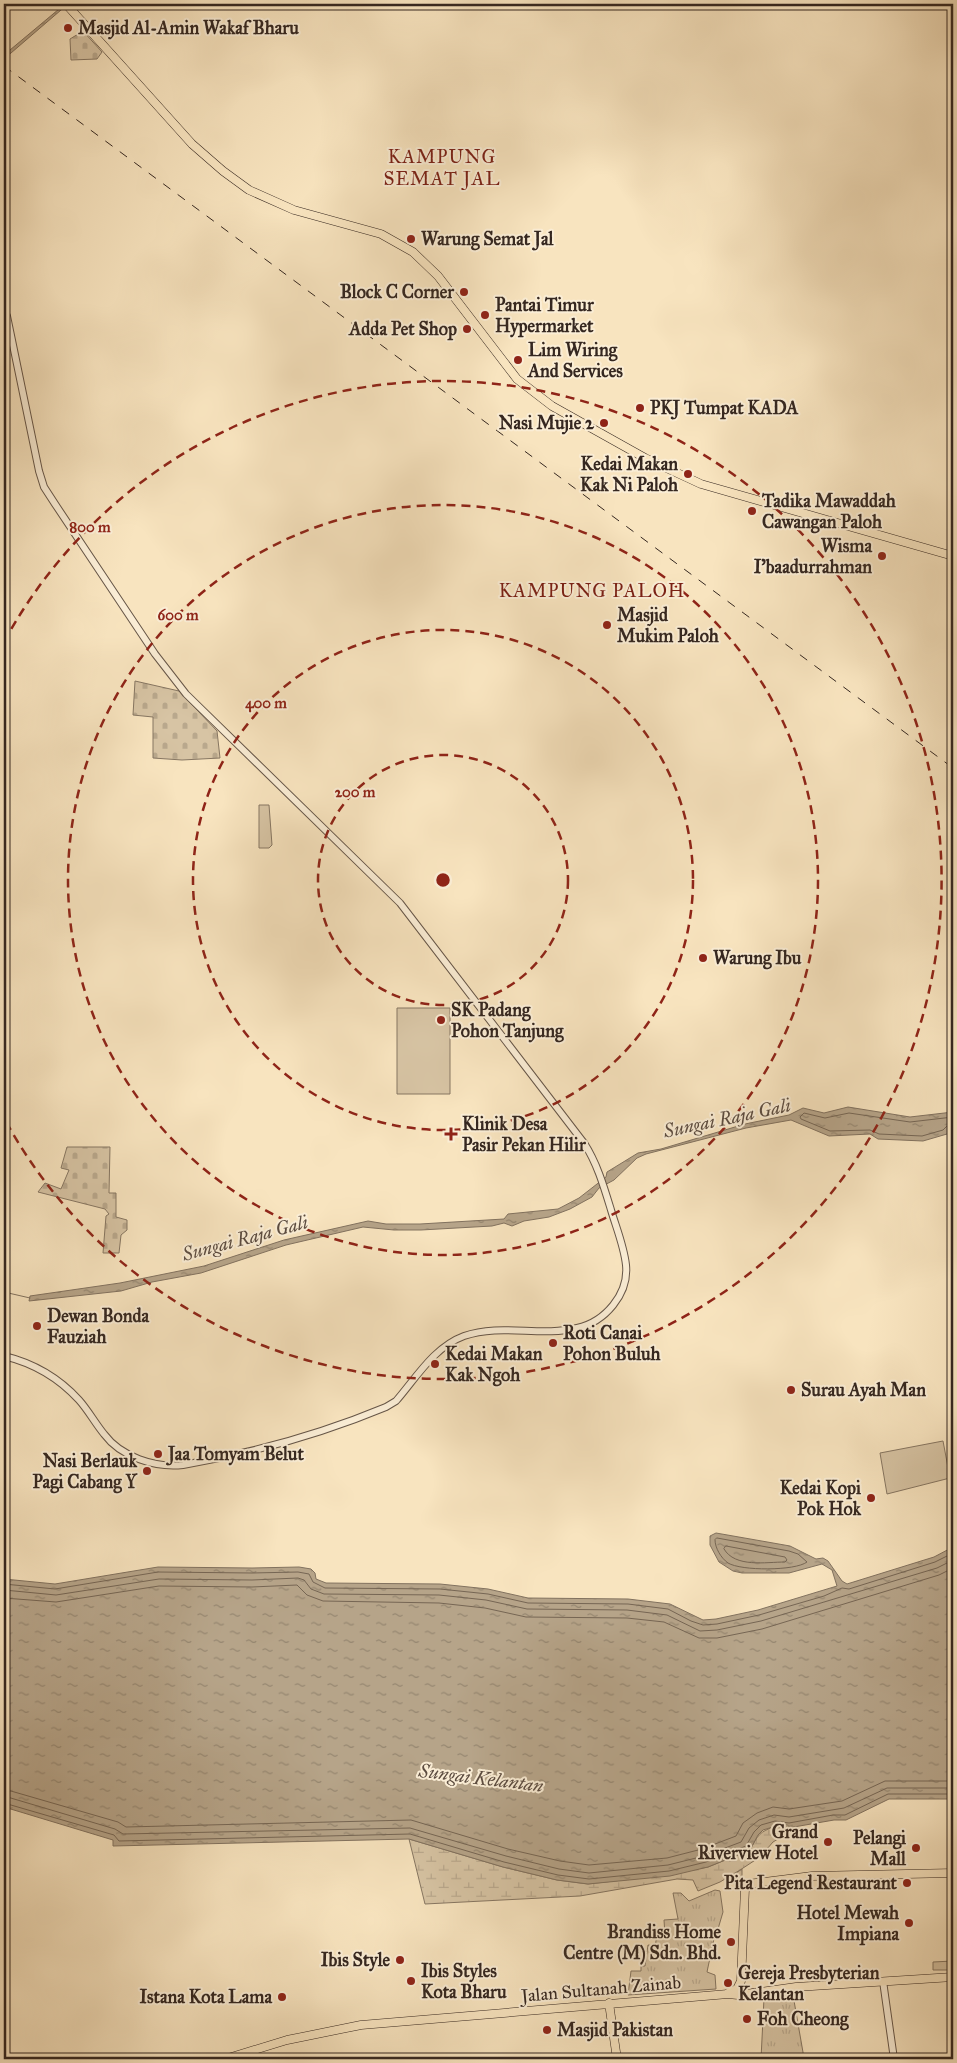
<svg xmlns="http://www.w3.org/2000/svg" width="957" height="2063" font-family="'IM FELL Great Primer',serif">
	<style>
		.grass { fill: url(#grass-tufts); stroke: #867662 }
		.wetland { fill: url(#wetland-marsh); stroke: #867662 }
		.cemetery { fill: url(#cemetery-stones); stroke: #867662 }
		.park { fill: #d7c4a4; stroke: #867662 }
		.water { fill: url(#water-ripples); stroke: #82725f }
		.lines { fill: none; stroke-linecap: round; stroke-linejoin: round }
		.shore { stroke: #766654; stroke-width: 1 }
		.stream { stroke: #82725f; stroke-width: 1 }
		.minor-casing { stroke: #665648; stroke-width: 8 }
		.major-casing { stroke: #352720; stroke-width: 9 }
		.minor { stroke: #faedd5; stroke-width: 6 }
		.major { stroke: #f8e4bf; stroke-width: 8 }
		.rail { stroke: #352720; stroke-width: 1; stroke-dasharray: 9 9; stroke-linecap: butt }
		.ring { fill: none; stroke: #8f2418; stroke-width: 2.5; stroke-dasharray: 9 6 }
		.poi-dot { fill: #8f2418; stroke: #faedd5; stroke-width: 2 }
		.labels { text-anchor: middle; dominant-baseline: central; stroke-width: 4; stroke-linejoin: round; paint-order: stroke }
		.poi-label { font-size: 18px; font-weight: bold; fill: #352720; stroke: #faedd5; text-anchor: start }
		.street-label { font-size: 18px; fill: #352720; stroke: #faedd5 }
		.neighbourhood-label { font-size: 19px; letter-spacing: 1px; fill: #7a1f14; stroke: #faedd5 }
		.water-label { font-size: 19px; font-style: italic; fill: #5c4c40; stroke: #faedd5 }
		.centre { fill: #8f2418; stroke: #faedd5; stroke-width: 2.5 }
		.ring-label { font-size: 15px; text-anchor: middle; font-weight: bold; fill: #8f2418; stroke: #faedd5; stroke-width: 4; stroke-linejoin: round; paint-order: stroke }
	</style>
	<defs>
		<pattern id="grass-tufts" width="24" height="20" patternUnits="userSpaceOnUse" patternTransform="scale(1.25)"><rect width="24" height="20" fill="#d7c4a4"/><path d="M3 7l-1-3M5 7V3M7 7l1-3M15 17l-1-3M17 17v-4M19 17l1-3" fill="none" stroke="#b9a88d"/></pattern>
		<pattern id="wetland-marsh" width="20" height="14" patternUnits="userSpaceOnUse" patternTransform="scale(1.25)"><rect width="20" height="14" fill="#d7c4a4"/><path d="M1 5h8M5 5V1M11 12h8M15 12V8" fill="none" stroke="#b9a88d"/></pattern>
		<pattern id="cemetery-stones" width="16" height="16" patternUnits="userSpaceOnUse" patternTransform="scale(1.25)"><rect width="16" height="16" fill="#d7c4a4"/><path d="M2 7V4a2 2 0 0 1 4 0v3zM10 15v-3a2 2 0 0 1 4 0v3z" fill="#b9a88d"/></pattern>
		<pattern id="water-ripples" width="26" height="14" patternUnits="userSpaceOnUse" patternTransform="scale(1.25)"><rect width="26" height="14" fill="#b6a489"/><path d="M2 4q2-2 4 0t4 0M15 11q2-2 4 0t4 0" fill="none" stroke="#958670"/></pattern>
	</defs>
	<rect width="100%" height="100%" fill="#f8e4bf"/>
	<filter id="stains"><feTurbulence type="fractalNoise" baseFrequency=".004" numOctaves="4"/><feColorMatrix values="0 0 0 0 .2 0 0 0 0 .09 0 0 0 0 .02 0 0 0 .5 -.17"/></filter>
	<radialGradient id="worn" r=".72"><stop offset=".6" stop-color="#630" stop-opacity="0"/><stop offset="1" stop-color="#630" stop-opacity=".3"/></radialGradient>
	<path class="grass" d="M742,1869V1888H735L733,1875Z
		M715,1890L720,1891L723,1912L718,1929H716L707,1972L715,1975L716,1989L628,1995L631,1971H641V1966H645L648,1945L655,1946L657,1936L665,1935L664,1920L678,1919L673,1893H681L689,1901Z
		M793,1995L804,2058L761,2059L764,1998Z"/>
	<path class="wetland" d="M776,1826L791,1831L773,1842L760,1857L740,1870L720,1882L698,1891L693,1880L677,1879L580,1896L425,1904L409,1839L503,1867L557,1880L588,1884L649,1877L708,1867L750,1850C758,1835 759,1832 776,1826Z"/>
	<path class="cemetery" d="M83,31L102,52L97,59L71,60L70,39Z
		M135,681L179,691L217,731L220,758L182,760L153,758V717L133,715Z
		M67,1147H110L109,1193H116V1217L127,1220V1230L121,1235L119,1253H103L106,1216L109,1214L105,1209L38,1192L45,1183L61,1189L69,1170L61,1168Z"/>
	<path class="park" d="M259,805H269L272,845L269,848H259Z
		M397,1008H450V1094H397Z
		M943,1441L950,1478L887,1494L880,1453Z
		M953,1961V1970H933V1962Z"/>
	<path class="water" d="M65,4H68L4,59V55Z
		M848,1107L910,1117L953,1112V1125L947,1134L923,1141L878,1139L870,1134L829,1136L791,1120L746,1128L646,1154L637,1158L614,1180L599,1188L592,1197L570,1209L549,1217L524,1221L512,1226L504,1223L492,1226L421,1230H394L363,1227L286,1245L201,1273L152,1282L121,1291L29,1301L30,1296L120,1283L204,1266L284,1240L368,1221L386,1224H420L504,1219L508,1214L558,1209L579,1198L606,1177L607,1172L638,1153L661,1149L745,1124L789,1115L803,1108L824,1113Z
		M716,1533L790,1546L816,1559L823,1558L828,1561L842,1581L847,1584L934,1557L953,1547V1799H889L846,1820H834L788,1828L776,1826L763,1830L758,1835L750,1850L708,1867L670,1876L588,1884L557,1880L503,1867L409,1839L113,1846V1840L4,1807V1579L55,1584L158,1567L252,1568L299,1567L311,1569L315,1573L316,1579L326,1583L440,1584L488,1589L528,1598L628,1599L670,1604L703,1620L716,1619L758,1610L837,1586L832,1570L822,1564L789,1573H742L733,1571L719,1562L710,1545V1536Z"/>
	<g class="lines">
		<path class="shore" d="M953,1117L910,1122L849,1113L825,1118L804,1113L800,1117L801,1119L830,1131L870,1130L879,1134L922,1136L943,1130L949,1124L953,1123
			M717,1538L789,1551L798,1554L807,1562C795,1571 741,1571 728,1563C721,1558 715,1548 715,1540Z
			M726,1546L785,1557L787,1560L785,1562C766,1562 735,1568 724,1549Z
			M4,1584L55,1589L158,1572L252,1573L298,1572L309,1574L313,1582L325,1588L440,1589L488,1594L528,1603L628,1604L668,1609L691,1621L703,1625L717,1624L759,1615L824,1596L842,1588L849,1589L935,1562L953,1553
			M4,1590L56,1595L159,1579L252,1580L298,1578L304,1580L311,1589L324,1594L439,1595L486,1600L527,1609L627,1610L667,1615L700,1631L717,1630L761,1621L937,1568L953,1560
			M4,1598L56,1602L159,1586L252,1587L297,1585L307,1595L323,1601L439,1603L485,1608L526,1617L627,1618L664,1622L699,1638H717L762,1629L939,1575L953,1568
			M4,1789L118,1822L126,1827L411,1820L508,1849L560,1861L589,1865L667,1858L702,1849L736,1836L743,1823L757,1813L773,1807L789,1809L842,1801L885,1781H953
			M4,1796L115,1829L123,1834L410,1828L506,1856L559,1869L589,1873L668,1865L704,1856L741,1842L749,1828L759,1820L774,1815L789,1817L844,1808L887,1788H953
			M4,1803L114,1835L119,1841L410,1834L504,1862L558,1875L589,1879L669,1871L706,1862L746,1846L754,1832L761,1825L775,1821L789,1823L833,1815H845L888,1794H953"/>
		<path class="stream" d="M4,1292L30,1298"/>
		<defs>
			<path id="minor" d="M4,310L7,316L13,345L39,471L44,487L55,504L155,654L186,694L400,903L584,1143C597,1163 604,1187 611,1210C616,1227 624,1246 626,1265C629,1294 605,1322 577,1328C540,1337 501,1323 464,1336C434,1347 416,1378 396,1401L386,1407C321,1434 253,1453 183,1465C155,1468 121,1457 104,1434C95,1423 88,1410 79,1400C58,1377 33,1363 4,1356
				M883,1981L894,2059
				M940,2059L953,2057"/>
			<path id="major" d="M66,4L192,144L223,171L249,190L294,210L381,234L413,252L438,276L517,379L552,406L645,458L701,484L953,556
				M728,1993L737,1989L741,1981L745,1888L748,1884L812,1876L953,1873
				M609,2003L617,2059
				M225,2059L287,2040L361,2025L728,1994L738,1995L796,1987L953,1977"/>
		</defs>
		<use href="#minor" class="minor-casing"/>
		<use href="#major" class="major-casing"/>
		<use href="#minor" class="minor"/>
		<use href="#major" class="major"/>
		<path class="rail" d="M4,66L953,768"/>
	</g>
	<g class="ring">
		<circle cx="443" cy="880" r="125"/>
		<circle cx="443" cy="880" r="250"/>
		<circle cx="443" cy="880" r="375"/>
		<path d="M4 642A499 499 0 1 1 4 1118"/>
	</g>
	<g class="poi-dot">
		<circle cx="68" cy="28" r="5"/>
		<circle cx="411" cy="239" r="5"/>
		<circle cx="464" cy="292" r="5"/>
		<circle cx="485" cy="315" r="5"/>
		<circle cx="467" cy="329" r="5"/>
		<circle cx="518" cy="360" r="5"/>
		<circle cx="640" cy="408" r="5"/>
		<circle cx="604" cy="423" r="5"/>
		<circle cx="688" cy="474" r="5"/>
		<circle cx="752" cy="511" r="5"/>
		<circle cx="882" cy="556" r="5"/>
		<circle cx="607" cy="625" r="5"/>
		<circle cx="703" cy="958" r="5"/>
		<circle cx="441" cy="1020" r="5"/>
		<path d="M448.5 1126.5h5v5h5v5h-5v5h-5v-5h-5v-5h5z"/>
		<circle cx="37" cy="1326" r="5"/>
		<circle cx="553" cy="1343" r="5"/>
		<circle cx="435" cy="1364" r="5"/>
		<circle cx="791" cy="1390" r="5"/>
		<circle cx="158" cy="1454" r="5"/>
		<circle cx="147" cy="1471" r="5"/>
		<circle cx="871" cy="1498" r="5"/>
		<circle cx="828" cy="1842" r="5"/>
		<circle cx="916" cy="1848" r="5"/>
		<circle cx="907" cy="1883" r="5"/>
		<circle cx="909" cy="1923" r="5"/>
		<circle cx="731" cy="1942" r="5"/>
		<circle cx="400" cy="1960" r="5"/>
		<circle cx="411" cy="1981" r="5"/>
		<circle cx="728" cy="1983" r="5"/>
		<circle cx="282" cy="1997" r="5"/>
		<circle cx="747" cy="2019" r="5"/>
		<circle cx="547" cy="2030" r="5"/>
	</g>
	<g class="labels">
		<g class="poi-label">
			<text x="78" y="28">Masjid Al-Amin Wakaf Bharu</text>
			<text x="421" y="239">Warung Semat Jal</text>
			<text x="454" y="292" text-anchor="end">Block C Corner</text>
			<text x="495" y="305">Pantai Timur<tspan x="495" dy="21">Hypermarket</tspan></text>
			<text x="457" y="329" text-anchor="end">Adda Pet Shop</text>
			<text x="528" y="350">Lim Wiring<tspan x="528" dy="21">And Services</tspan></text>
			<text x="650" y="408">PKJ Tumpat KADA</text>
			<text x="594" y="423" text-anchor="end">Nasi Mujie 2</text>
			<text x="678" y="464" text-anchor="end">Kedai Makan<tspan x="678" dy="21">Kak Ni Paloh</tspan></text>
			<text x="762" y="501">Tadika Mawaddah<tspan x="762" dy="21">Cawangan Paloh</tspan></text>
			<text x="872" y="546" text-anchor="end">Wisma<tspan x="872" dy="21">I’baadurrahman</tspan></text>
			<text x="617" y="615">Masjid<tspan x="617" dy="21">Mukim Paloh</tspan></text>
			<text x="713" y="958">Warung Ibu</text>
			<text x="451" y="1010">SK Padang<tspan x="451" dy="21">Pohon Tanjung</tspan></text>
			<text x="462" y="1124">Klinik Desa<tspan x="462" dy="21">Pasir Pekan Hilir</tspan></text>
			<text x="47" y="1316">Dewan Bonda<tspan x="47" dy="21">Fauziah</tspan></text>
			<text x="563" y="1333">Roti Canai<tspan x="563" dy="21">Pohon Buluh</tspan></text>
			<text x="445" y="1354">Kedai Makan<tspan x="445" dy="21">Kak Ngoh</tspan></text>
			<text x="801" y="1390">Surau Ayah Man</text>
			<text x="168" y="1454">Jaa Tomyam Belut</text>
			<text x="137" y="1461" text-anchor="end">Nasi Berlauk<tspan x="137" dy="21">Pagi Cabang Y</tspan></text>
			<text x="861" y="1488" text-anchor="end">Kedai Kopi<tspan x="861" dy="21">Pok Hok</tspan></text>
			<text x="818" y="1832" text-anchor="end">Grand<tspan x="818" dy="21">Riverview Hotel</tspan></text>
			<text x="906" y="1838" text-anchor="end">Pelangi<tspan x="906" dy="21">Mall</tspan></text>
			<text x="897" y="1883" text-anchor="end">Pita Legend Restaurant</text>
			<text x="899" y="1913" text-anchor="end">Hotel Mewah<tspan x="899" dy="21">Impiana</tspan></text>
			<text x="721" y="1932" text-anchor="end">Brandiss Home<tspan x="721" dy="21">Centre (M) Sdn. Bhd.</tspan></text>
			<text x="390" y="1960" text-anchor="end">Ibis Style</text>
			<text x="421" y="1971">Ibis Styles<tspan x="421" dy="21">Kota Bharu</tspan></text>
			<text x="738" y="1973">Gereja Presbyterian<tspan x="738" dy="21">Kelantan</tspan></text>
			<text x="272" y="1997" text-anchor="end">Istana Kota Lama</text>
			<text x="757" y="2019">Foh Cheong</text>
			<text x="557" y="2030">Masjid Pakistan</text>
		</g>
		<g class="street-label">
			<text transform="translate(601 1989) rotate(-5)">Jalan Sultanah Zainab</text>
		</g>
		<g class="neighbourhood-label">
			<text x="442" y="156">KAMPUNG<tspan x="442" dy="22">SEMAT JAL</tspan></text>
			<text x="592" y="590">KAMPUNG PALOH</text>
		</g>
		<g class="water-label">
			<text transform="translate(727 1118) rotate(-12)">Sungai Raja Gali</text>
			<text transform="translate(245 1238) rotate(-15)">Sungai Raja Gali</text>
			<text transform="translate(481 1778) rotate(7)">Sungai Kelantan</text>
		</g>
	</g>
	<circle cx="443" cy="880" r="8" class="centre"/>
	<g class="ring-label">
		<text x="90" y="532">800 m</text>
		<text x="178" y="620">600 m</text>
		<text x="266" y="708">400 m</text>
		<text x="355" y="797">200 m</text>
	</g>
	<rect width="957" height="2063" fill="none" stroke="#f8e4bf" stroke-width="20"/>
	<rect x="5" y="5" width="947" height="2053" fill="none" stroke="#352720" stroke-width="2.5"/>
	<rect x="10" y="10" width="937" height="2043" fill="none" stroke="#352720"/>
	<rect width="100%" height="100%" filter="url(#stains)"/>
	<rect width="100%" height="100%" fill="url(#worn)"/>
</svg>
